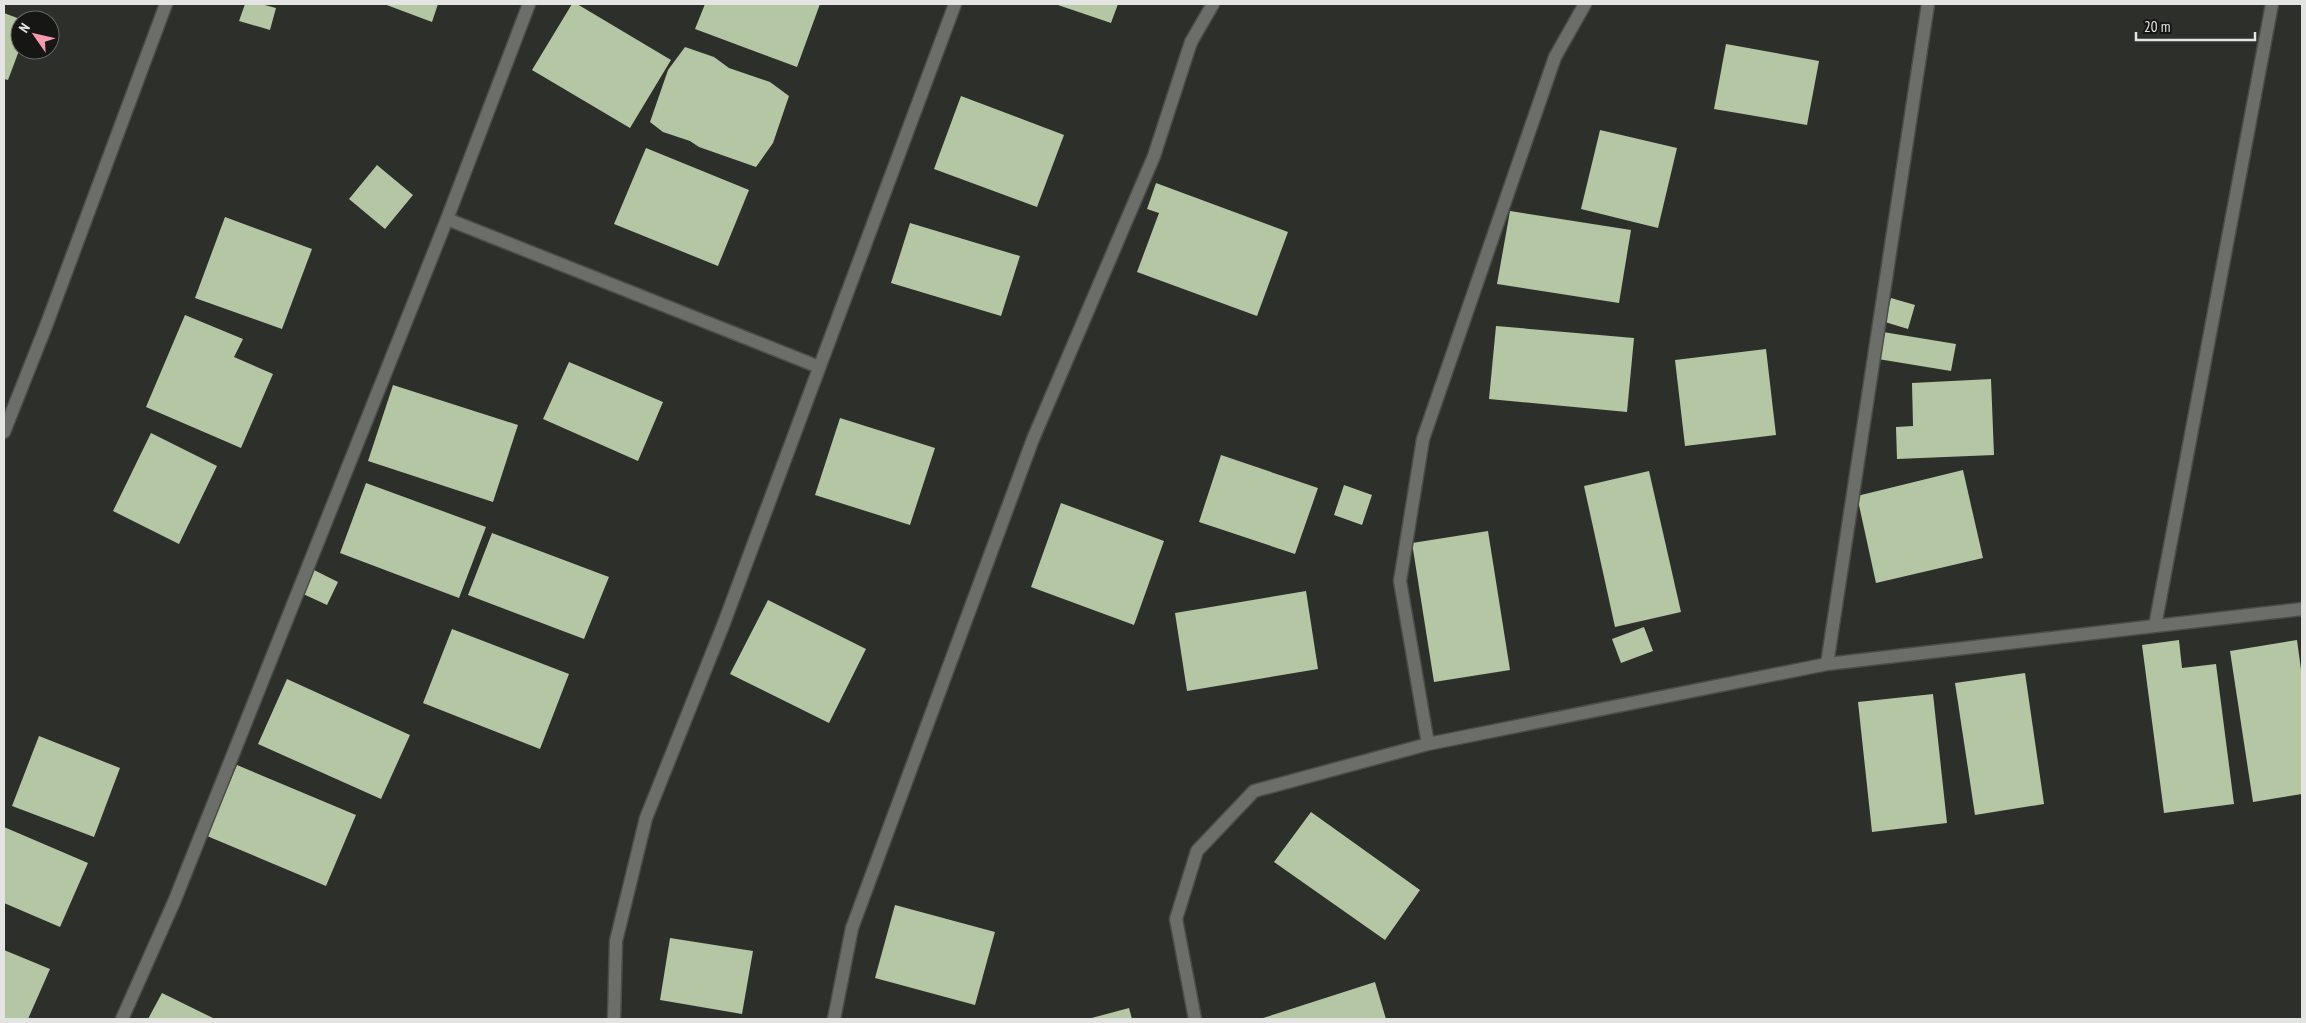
<svg xmlns="http://www.w3.org/2000/svg" width="2306" height="1023" font-family="'PT Sans Narrow',sans-serif">
	<style>
		.building { fill: #b4c6a3 }
		.lines { fill: none; stroke-linecap: round; stroke-linejoin: round }
		.minor-casing { stroke: #4b4d49; stroke-width: 15 }
		.minor { stroke: #6c6e69; stroke-width: 12 }
	</style>
	<rect width="100%" height="100%" fill="#2d2f2b"/>
	<path class="building" d="M245,4H261L276,8L270,30L239,21Z
		M384,4H438L432,22Z
		M572,4H577L671,60L630,128L532,70Z
		M705,4H820L797,67L695,29Z
		M1055,4H1118L1111,23Z
		M4,13L20,19V48L8,80L4,79Z
		M1726,44L1819,61L1807,125L1714,109Z
		M685,47L714,57L729,68L770,82L789,96L773,143L756,167L699,147L690,141L663,132L650,122L668,70Z
		M961,96L1064,135L1037,207L934,169Z
		M1600,130L1677,148L1658,228L1581,209Z
		M646,148L749,190L718,266L614,224Z
		M377,165L413,195L385,229L349,199Z
		M1156,183L1288,232L1257,316L1137,272L1159,213L1147,209Z
		M1510,211L1631,230L1619,303L1497,284Z
		M225,217L312,249L282,329L195,298Z
		M910,223L1020,256L1001,316L891,283Z
		M1891,298L1915,305L1908,329L1885,322Z
		M185,315L243,339L234,357L273,374L241,448L146,407Z
		M1496,326L1634,338L1627,412L1489,399Z
		M1883,332L1956,344L1951,371L1878,359Z
		M1766,349L1776,435L1685,446L1675,360Z
		M569,362L663,402L638,461L543,419Z
		M1991,379L1994,455L1897,459L1896,427L1913,426L1912,383Z
		M393,385L518,425L493,502L368,461Z
		M840,418L935,448L910,525L815,495Z
		M151,433L217,466L179,544L113,511Z
		M1221,455L1318,488L1295,554L1199,522Z
		M1963,470L1983,558L1876,583L1857,496Z
		M1649,471L1681,612L1615,627L1584,486Z
		M366,483L486,527L459,598L340,553Z
		M1344,485L1372,495L1362,525L1334,515Z
		M1061,503L1164,541L1134,625L1031,587Z
		M1488,531L1510,670L1434,682L1412,543Z
		M492,533L609,577L584,639L468,595Z
		M312,569L338,582L327,605L301,593Z
		M1306,591L1318,669L1187,691L1175,613Z
		M768,600L866,649L829,723L730,674Z
		M1644,627L1653,651L1621,663L1612,639Z
		M452,629L569,674L540,749L423,703Z
		M2179,640L2182,668L2216,664L2234,804L2164,813L2142,645Z
		M2297,640L2302,677V794L2253,802L2230,651Z
		M2025,673L2044,804L1975,815L1955,683Z
		M287,679L410,735L381,799L258,744Z
		M1933,694L1947,823L1872,832L1858,702Z
		M39,736L120,768L94,837L12,806Z
		M237,765L356,815L326,886L207,836Z
		M1311,812L1420,890L1385,940L1274,862Z
		M4,827L88,863L60,927L4,903Z
		M895,905L995,932L975,1005L875,978Z
		M670,938L753,951L742,1014L660,1000Z
		M4,950L50,969L28,1019H4Z
		M1375,982L1386,1019H1260Z
		M162,993L215,1019H148Z
		M1129,1008L1132,1019H1088Z"/>
	<g class="lines">
		<defs>
			<path id="minor" d="M447,219L819,367
				M4,432L46,326L166,4
				M2155,626L2272,4
				M1827,664L1928,4
				M1428,744L1400,581L1423,439L1555,57L1585,4
				M122,1019L174,902L447,219L529,4
				M614,1019L616,941L646,818L724,623L955,4
				M834,1019L852,928L1033,439L1154,156L1191,42L1213,4
				M1195,1019L1176,919L1197,851L1254,791L1428,744L1827,664L2302,609"/>
		</defs>
		<use href="#minor" class="minor-casing"/>
		<use href="#minor" class="minor"/>
	</g>
	<rect width="2306" height="1023" fill="none" stroke="#e4e5e3" stroke-width="10"/>
	<g transform="translate(35 35) rotate(304)"><circle r="24" fill="#161715" stroke="#686967"/>
	<path d="M0-4L9 19L0 12L-9 19Z" fill="#f39aab"/>
	<text y="-8" font-size="14" font-weight="bold" text-anchor="middle" fill="#e4e5e3">N</text>
	</g>
	<path d="M2136 32v8h119v-8" fill="none" stroke="#e4e5e3" stroke-width="2.5"/>
	<text x="2144" y="32" font-size="15" fill="#e4e5e3" stroke="#161715" stroke-width="4" paint-order="stroke">20 m</text>
</svg>
